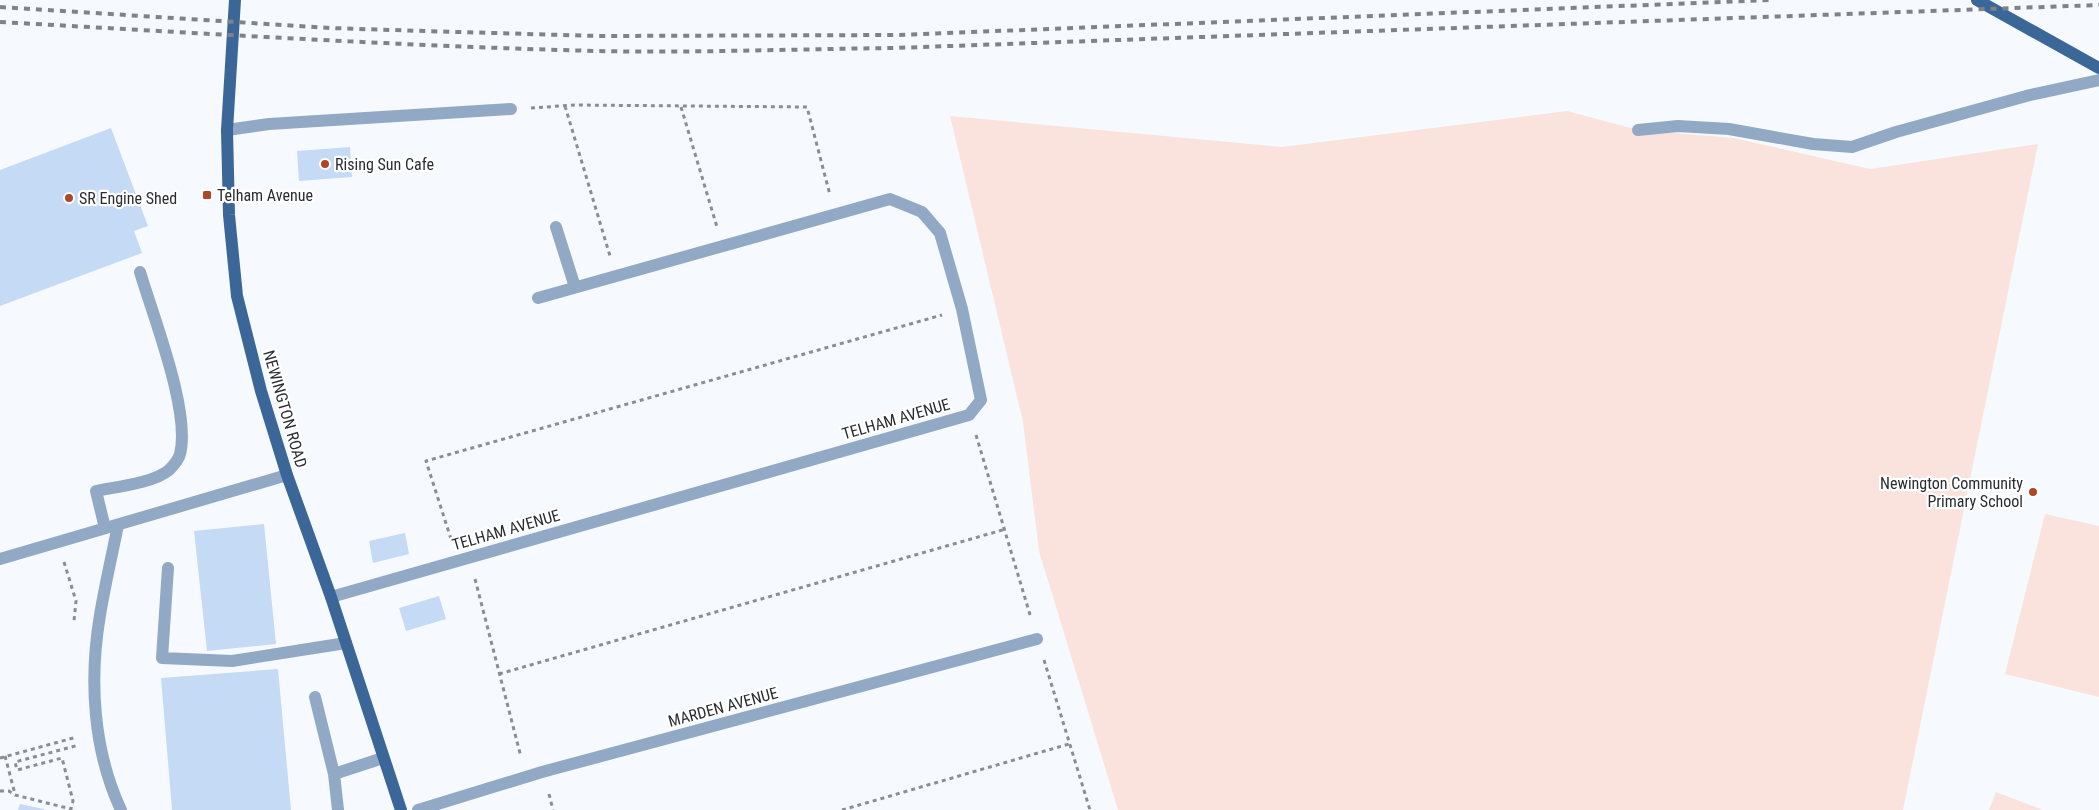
<svg xmlns="http://www.w3.org/2000/svg" width="2099" height="810" font-family="'Roboto Condensed',sans-serif">
	<style>
		.green { fill: #fae3dc }
		.building { fill: #c4daf5 }
		.lines { fill: none; stroke-linecap: round; stroke-linejoin: round }
		.path { stroke: #8a8e92; stroke-width: 3; stroke-dasharray: 4 4; stroke-linecap: butt }
		.minor { stroke: #92a9c6; stroke-width: 12 }
		.major { stroke: #3b6698; stroke-width: 12 }
		.rail { stroke: #7f8387; stroke-width: 4; stroke-dasharray: 6 6; stroke-linecap: butt }
		.poi-dot { fill: #af4726; stroke: #fff; stroke-width: 2 }
		.labels { text-anchor: middle; dominant-baseline: central; stroke-width: 4.5; stroke-linejoin: round; paint-order: stroke }
		.poi-label { font-size: 16px; fill: #292c30; stroke: #fff; text-anchor: start }
		.street-label { font-size: 16px; fill: #292c30; stroke: #fff }
	</style>
	<rect width="100%" height="100%" fill="#f6fafe"/>
	<path class="green" d="M1567,111L1638,130L1734,138L1870,169L2038,144L1903,810H1118L1039,551L1023,422L950,116L1282,147Z
		M2045,514L2099,526V697L2005,674Z
		M1996,792L2043,810H1989Z"/>
	<path class="building" d="M111,128L148,226L134,231L142,253L0,306V170Z
		M350,147L352,177L299,181L297,151Z
		M264,524L276,644L207,651L194,531Z
		M405,533L409,554L373,563L369,541Z
		M439,596L446,619L406,631L399,608Z
		M278,669L291,810H172L161,678Z
		M20,804L44,809V810H18Z"/>
	<g class="lines">
		<path class="path" d="M565,106L610,256
			M681,107L717,227
			M531,108L575,105L807,107L830,195
			M976,435L1031,618
			M451,539L426,461L942,315
			M64,562L76,601L74,621
			M475,579L521,757
			M1044,660L1090,810
			M499,674L1006,529
			M5,756L15,794
			M0,758L77,737
			M0,791H9L15,795L71,809L73,801L62,758L17,770L15,762L79,745
			M549,794L553,810
			M842,810L1069,744"/>
		<path class="minor" d="M227,130L269,124L511,109
			M1638,130L1678,126L1729,129L1813,144L1852,147L1896,132L2030,95L2099,80
			M556,227L575,287
			M118,525C112,555 105,585 100,615C89,680 93,750 121,810
			M105,528L96,491C115,487 154,483 169,470C173,466 179,459 180,454C191,412 153,316 140,272
			M0,559L287,475
			M168,568L162,658L232,661L346,643
			M331,597L969,415L981,400L962,309L940,233L922,212L890,199L538,298
			M315,697L334,774
			M338,810L334,774L383,758
			M418,810L542,772L1037,639"/>
		<path class="major" d="M235,0L227,130L229,215L237,296L261,391L287,475L331,597L401,810
			M1977,0L2099,68"/>
		<path class="rail" d="M0,7L330,28L424,31L598,36L898,35L1771,0
			M0,22C199,33 398,46 597,51C696,53 796,49 894,48L2099,5"/>
	</g>
	<g class="poi-dot">
		<circle cx="325" cy="164" r="5"/>
		<rect x="202" y="190" width="10" height="10" rx="2.5"/>
		<circle cx="69" cy="198" r="5"/>
		<circle cx="2033" cy="492" r="5"/>
	</g>
	<g class="labels">
		<g class="poi-label">
			<text x="335" y="164">Rising Sun Cafe</text>
			<text x="217" y="195">Telham Avenue</text>
			<text x="79" y="198">SR Engine Shed</text>
			<text x="2023" y="483" text-anchor="end">Newington Community<tspan x="2023" dy="18">Primary School</tspan></text>
		</g>
		<g class="street-label">
			<text transform="translate(285 409) rotate(74)">NEWINGTON ROAD</text>
			<text transform="translate(896 419) rotate(-16)">TELHAM AVENUE</text>
			<text transform="translate(506 530) rotate(-16)">TELHAM AVENUE</text>
			<text transform="translate(723 707) rotate(-15)">MARDEN AVENUE</text>
		</g>
	</g>
</svg>
